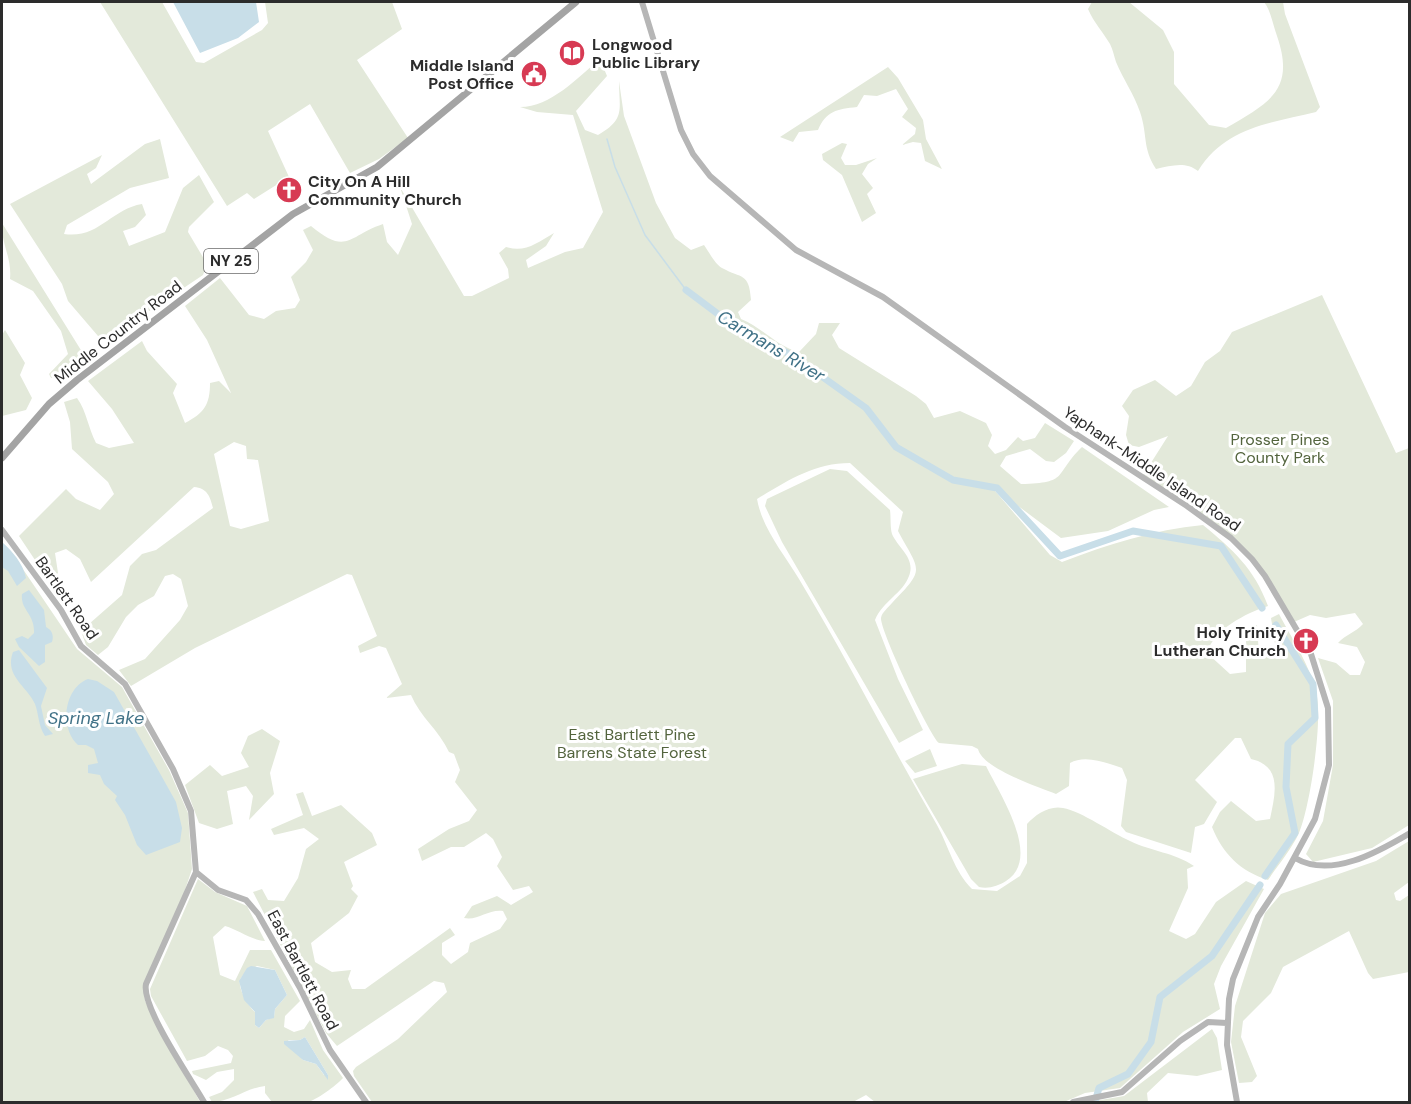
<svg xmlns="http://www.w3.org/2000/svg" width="1411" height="1104" font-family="'DM Sans',sans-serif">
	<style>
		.green { fill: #e3e9da; fill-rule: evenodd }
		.water { fill: #c8dee8 }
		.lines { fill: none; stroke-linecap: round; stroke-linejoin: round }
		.stream { stroke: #c8dee8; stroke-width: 1.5 }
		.river { stroke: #c8dee8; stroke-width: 7 }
		.secondary { stroke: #b6b6b6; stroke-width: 6 }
		.primary { stroke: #a4a4a4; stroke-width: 7 }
		.labels { text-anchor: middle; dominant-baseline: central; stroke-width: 6; stroke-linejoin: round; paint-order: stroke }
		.shield { fill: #fff; stroke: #6b6b6b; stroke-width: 1.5 }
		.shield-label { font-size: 15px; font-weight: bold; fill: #2c2c2c }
		.poi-label { font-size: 16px; font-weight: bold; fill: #2c2c2c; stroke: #fff; text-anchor: start }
		.street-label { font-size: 16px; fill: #2c2c2c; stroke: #fff }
		.park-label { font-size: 16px; fill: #53643d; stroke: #fff }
		.water-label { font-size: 18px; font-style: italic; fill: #417287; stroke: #fff }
	</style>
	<rect width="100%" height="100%" fill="#fff"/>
	<path class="green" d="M100,2H162L196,62L204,63L262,30L268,23L265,2H392L402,29L357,60L408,138L379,159L350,173L310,104L268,131L289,177L254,199L247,193L227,206Z
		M1092,2H1129L1163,30L1174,52V84L1209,125L1226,128C1268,103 1296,91 1277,36C1273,25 1271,11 1264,2H1283L1285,14L1320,107L1316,112C1271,123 1225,127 1198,171C1185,161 1171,166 1156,169C1142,147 1148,136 1140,112C1134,94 1123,79 1116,62C1114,56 1113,50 1110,44C1103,32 1094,23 1088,9Z
		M600,59L607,76L576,111L585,130L598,135C626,119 619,110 619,81L624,116L656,203L675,238L691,250L704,245C709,252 715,264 722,268C742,279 749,272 751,300L738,312L741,319C762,327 777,347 799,352L816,334L819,323H840L832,335L839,348L916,396L926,404L934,418L960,411L986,423L992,435L988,446L995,454L1006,450L1018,437L1023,441L1035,438L1045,423L1074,441L1066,453L1054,462L1046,461L1030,449L1006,456L1000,466L1021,484C1070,483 1053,475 1082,447L1169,507L1154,510L1108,531L1061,538L990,485L1050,555L1062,562C1109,544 1153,530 1203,525C1233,550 1254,568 1268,606C1246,613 1213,630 1207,653L1230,674L1246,672V628L1257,625L1259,655L1276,650L1271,618L1279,614C1292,639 1312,668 1317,697C1322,725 1310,807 1299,833C1291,850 1278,865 1268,880C1240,871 1223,854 1212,827L1220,812L1231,801L1256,821L1270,819C1275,795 1283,766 1251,759L1241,738H1235L1195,780L1217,802L1204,824L1195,827L1191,853L1126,832L1121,826L1127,780L1122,768C1107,763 1085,754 1070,763L1069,786L1056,794C1037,786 983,769 978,749L972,746L939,743C929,734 880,630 881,618C882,612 888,608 892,603C926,568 920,572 898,531L903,512L850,463C814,463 787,481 757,499C762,528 784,554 799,579C848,660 890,744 937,825C949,847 954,871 972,889L997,891L1020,876L1027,863V824C1035,815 1049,805 1063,808C1081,811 1112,833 1130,841C1153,852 1173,852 1194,866L1187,869L1188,888L1169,931L1186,939L1195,934L1216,902L1246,881L1264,889L1221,966L1214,984L1220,1009L1183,1032L1120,1088L1085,1093L1064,1102H875L866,1095L853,1102H372L354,1076L353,1071L356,1067L398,1039L447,992L444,983L434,981L337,1046L326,1033L253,892L262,889L268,900L284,901L298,878L306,849L319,839L304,828L274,835L271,829L303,815L296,794L303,792L312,816L341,805L372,833L377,845L344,862L353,886L351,889L358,896L349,913L311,943L315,962L332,972L351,970L348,979L352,989H365L450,928L455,935L442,943V955L451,964L468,952L470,943L500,929L507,919L503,911C488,909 478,921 464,918L472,906L497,896L511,905L533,892L529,886L513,890L497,866L502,857L493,839L486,833L464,847H451L422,861L418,849L449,829L469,821L477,810L455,782L460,770L454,754L449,752C439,730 420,717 411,695L386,698L402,684L386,648L379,646L360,653L358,646L377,636L352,575L347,574L195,648L131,686L119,670L145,659L180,620L188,606L181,579L173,574L165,576L154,596L138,605L126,617L108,647L98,655L86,645L81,631L122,595L130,566L142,554L156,550L213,508C210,496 207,488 194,487L91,582L80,559L66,549L55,553L58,573L49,581L19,536L66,489L76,499L100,510L114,494L108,482L72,449L70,422L64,402L77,398C87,412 88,428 96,443L109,448L134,443L112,409L88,381L142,341L147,351L177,384L173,393L185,423C204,413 210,405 210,383L219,381L231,393L207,340L185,306L220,278L249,315L264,319L276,311L295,308L300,300L291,277L306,262L313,250L303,230L311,226C347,256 348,236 383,224L387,242L398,255L412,224L400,187L464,296H472L509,278L508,269L499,253L506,247C525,253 537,243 554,233L546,246L526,260L528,268L565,252L583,248L603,212L573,115L537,112L520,107C551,107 577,78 600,59ZM234,442L246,446L247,459L258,460L269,521L241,529L230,526L214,454Z
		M888,67L898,78L923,120L926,139L942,169L925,161L921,143L913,142L902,145L915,134L916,128L902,117L908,109L896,89L877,96L864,95L857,107C837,109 826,111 818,130L799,132L793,142L780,137Z
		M160,139L169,178L130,188L67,225L64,234C99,239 111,209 142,204L146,215L135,227L123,231L129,246L165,232L183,188L199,175L214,202L189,227L188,232L207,264L203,275L112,336H98L68,301L62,284L10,204L102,155L96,168L87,174L91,184L145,144Z
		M842,143L847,144L841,158L845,165H856L877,158L868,164L862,174L873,188L867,194L876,213L862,222L842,175L823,160L822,154Z
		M2,223L84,355L86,359C78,371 64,376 51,378L49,374L68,354L61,331L33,291L10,279C12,257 1,244 2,223Z
		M1322,295L1396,453L1409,448V825L1372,848L1313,862L1306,854L1323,821L1333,765V701L1318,658L1336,663L1350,675H1360L1365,662L1357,647L1338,643C1346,634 1355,633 1363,624L1355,613L1326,618L1310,615L1294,622L1252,559L1231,538L1142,477L1168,436L1139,447L1129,445L1126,435L1129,416L1122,406L1133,390L1155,380L1176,396L1191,386L1205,362L1220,351L1232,332Z
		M5,330L25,363L20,375L32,398L26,410L2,416V335Z
		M830,469L847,471L890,510C891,517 890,527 892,534C898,548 916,558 909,576C903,593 883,601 875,620L898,679L923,730L899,743L782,542L765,506L767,499Z
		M12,553L77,649L122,687L169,770L188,813L192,869L181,902L143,986L145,1001L200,1102H2V563Z
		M262,729L280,741L270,773L274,794L249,820L253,796L246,786L227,791L233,824L217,829L199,823L185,785L210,765L222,776L249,767L241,753L248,736Z
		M930,749L937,766L915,773L905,761Z
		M962,764L986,766C999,793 1043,858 1006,881C998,886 989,889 979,887L971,879L913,779Z
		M1409,841V882L1394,893L1396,900L1400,901L1409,895V972L1373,979L1368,973L1349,931L1283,967L1271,993L1243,1021L1241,1037L1257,1076L1252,1082L1239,1083L1231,1042L1235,1006L1265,913L1281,894L1376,861Z
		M198,879L215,892L247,906L265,941C251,940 239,930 225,926L213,937L220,975L235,981L250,950H271L300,1001L285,1016L284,1027L294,1032L304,1029L310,1020L323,1050L343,1078C336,1086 316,1100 308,1102C298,1104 283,1102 272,1102L265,1093V1086C246,1088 231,1102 212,1102L209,1097L222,1092L234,1080V1069L217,1072L206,1080L193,1074L192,1071L231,1063L233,1056L228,1050L218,1046L205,1056L187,1061L151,996L150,989ZM257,966L275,970L287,995L275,1009L274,1017L266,1020L259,1028L255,1025V1012C248,1006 236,986 241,978C244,973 252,969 257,966ZM305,1037L328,1075H324L316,1064L303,1060L288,1040H300Z
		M1212,1029L1217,1038L1222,1070L1197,1076L1168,1073L1147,1093L1148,1102H1089L1124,1096Z"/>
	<path class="water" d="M173,2H256L259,22L238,38L200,53Z
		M2,542C12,551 23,563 26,578L17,586L8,571L2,567Z
		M29,590L44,610L46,627C52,630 54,635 52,642L45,645V662L39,666L19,647L15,639L22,636L28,639L34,633C35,614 20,610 22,594Z
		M19,650L47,688L41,706L45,725L53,734L45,736C38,725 39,715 35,704C27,686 4,676 13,652Z
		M88,679L97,681L114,692L157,768L176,802L182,828L180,842L146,855L137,845L125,815L115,800L117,796L104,784L100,775L88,773V765L98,763L94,749L86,745H78C59,728 64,688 88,679Z
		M251,966L275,970L287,995L275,1009L274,1018L266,1020L259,1028L255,1025V1012L244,1000L239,981L247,968Z
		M305,1037L328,1075V1080L316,1064L303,1060L284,1044V1041L300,1040Z"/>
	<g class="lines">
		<path class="stream" d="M607,139L615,167L645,235L686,290"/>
		<path class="river" d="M686,290L718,314L796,358L866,408L896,447L953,480L997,488L1060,556L1133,531L1221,546L1262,608
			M1265,876L1295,833L1286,787L1288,744L1315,718L1313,684L1276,625
			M1095,1102L1099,1088L1128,1074L1151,1042L1160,997L1212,956L1260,885"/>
		<path class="secondary" d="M642,2L681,130L693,154L710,176L796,250L883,297L1065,427L1187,506L1231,538L1252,559L1265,576L1311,654L1328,708L1329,765L1315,819L1280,884L1258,917L1233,979L1229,999L1227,1045L1237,1102
			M2,530L61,610L81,646L125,684L173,769L191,811L196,872L146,984C141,1007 191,1079 204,1102
			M1295,858C1331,879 1378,852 1410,833
			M196,872L218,890L246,900L258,914L300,988L330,1050L366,1102
			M1073,1102L1122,1092L1180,1041L1208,1022L1227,1023"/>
		<path class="primary" d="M2,458L49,404L77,380L293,214L377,167L576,2"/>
	</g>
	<defs>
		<symbol id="library-disc" viewBox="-11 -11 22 22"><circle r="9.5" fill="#d73a53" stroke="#fff"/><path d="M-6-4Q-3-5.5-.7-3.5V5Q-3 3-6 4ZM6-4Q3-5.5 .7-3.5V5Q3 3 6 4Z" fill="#fff"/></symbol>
		<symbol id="civic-disc" viewBox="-11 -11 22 22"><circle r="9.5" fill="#d73a53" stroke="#fff"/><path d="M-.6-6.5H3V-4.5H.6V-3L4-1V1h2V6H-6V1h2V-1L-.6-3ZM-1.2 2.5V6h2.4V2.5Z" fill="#fff"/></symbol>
		<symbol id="church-disc" viewBox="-11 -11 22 22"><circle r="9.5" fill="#d73a53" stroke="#fff"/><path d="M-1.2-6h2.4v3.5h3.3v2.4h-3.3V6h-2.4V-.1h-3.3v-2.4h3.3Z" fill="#fff"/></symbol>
	</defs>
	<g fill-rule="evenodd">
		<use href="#library-disc" x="557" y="38" width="30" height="30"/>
		<use href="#civic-disc" x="519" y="59" width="30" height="30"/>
		<use href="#church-disc" x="274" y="175" width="30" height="30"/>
		<use href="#church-disc" x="1291" y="626" width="30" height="30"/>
	</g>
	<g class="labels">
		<rect class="shield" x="204" y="249" width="54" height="24" rx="4.5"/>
		<g class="shield-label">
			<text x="231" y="261">NY 25</text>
		</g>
		<g class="poi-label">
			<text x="592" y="44">Longwood<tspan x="592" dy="18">Public Library</tspan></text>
			<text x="514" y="65" text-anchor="end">Middle Island<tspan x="514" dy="18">Post Office</tspan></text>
			<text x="308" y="181">City On A Hill<tspan x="308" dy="18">Community Church</tspan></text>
			<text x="1286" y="632" text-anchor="end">Holy Trinity<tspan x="1286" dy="18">Lutheran Church</tspan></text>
		</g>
		<g class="street-label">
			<text transform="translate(118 332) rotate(-38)">Middle Country Road</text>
			<text transform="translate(1152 469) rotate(34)">Yaphank-Middle Island Road</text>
			<text transform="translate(67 598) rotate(55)">Bartlett Road</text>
			<text transform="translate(303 970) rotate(62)">East Bartlett Road</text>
		</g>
		<g class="park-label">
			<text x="1280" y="439">Prosser Pines<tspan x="1280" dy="18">County Park</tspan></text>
			<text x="632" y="734">East Bartlett Pine<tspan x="632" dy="18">Barrens State Forest</tspan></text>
		</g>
		<g class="water-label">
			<text transform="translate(771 346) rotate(31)">Carmans River</text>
			<text x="96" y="718">Spring Lake</text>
		</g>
	</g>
	<rect width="1411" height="1104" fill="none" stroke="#2c2c2c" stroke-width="6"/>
</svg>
